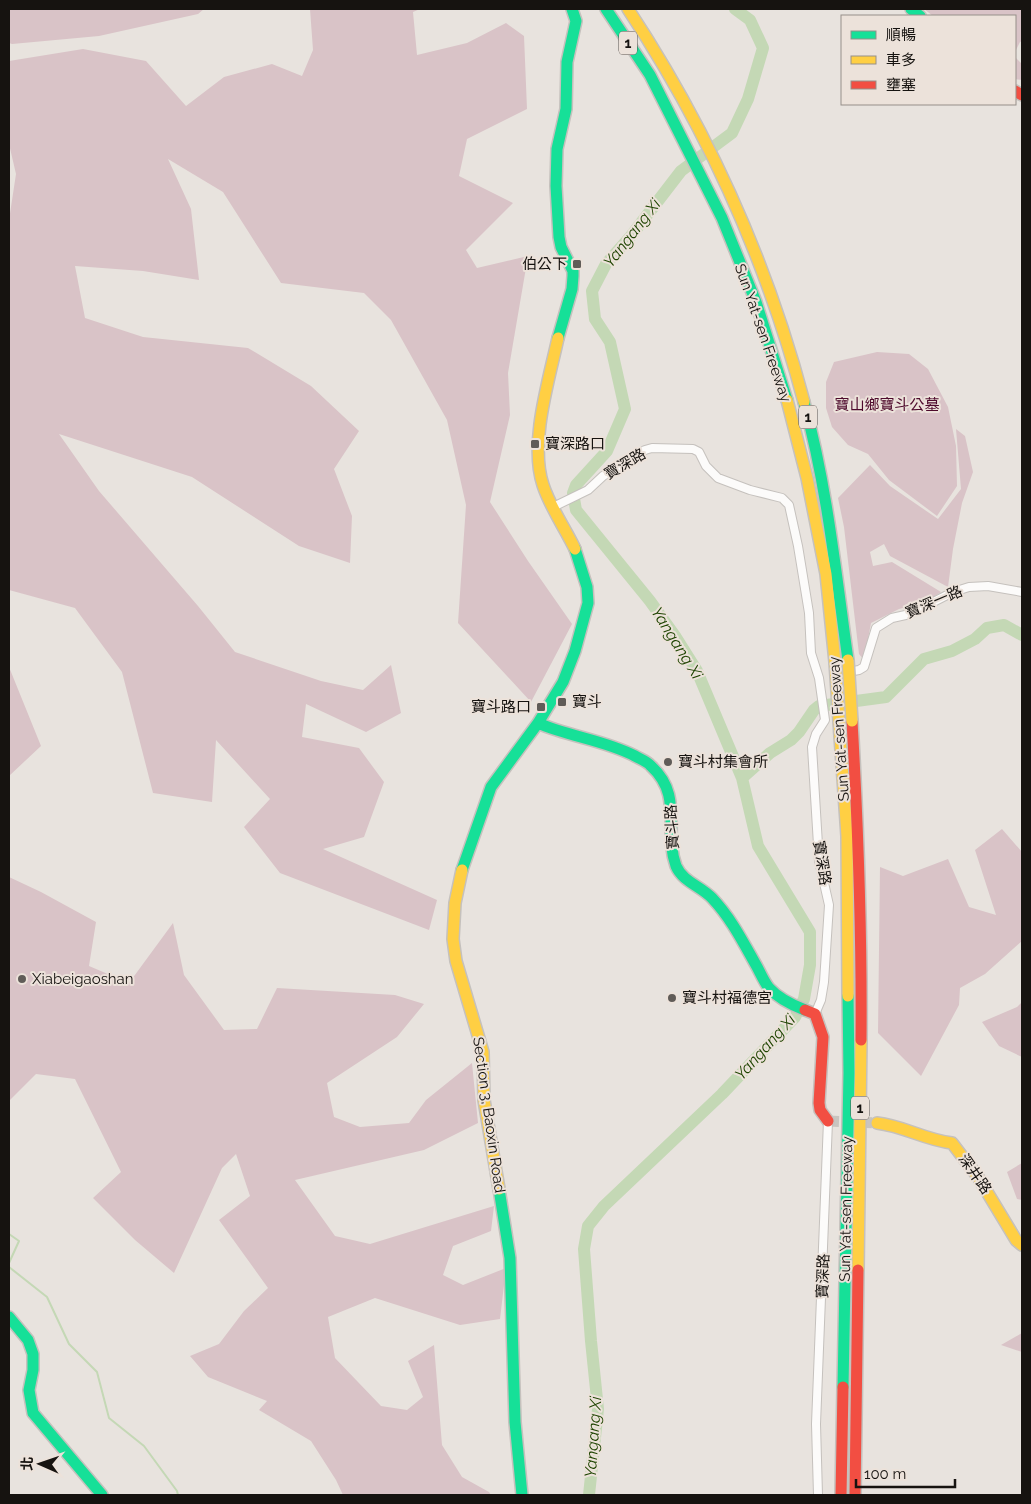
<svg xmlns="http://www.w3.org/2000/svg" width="1031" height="1504" font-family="Raleway,'Noto Sans TC',sans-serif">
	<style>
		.green { fill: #d9c3c7 }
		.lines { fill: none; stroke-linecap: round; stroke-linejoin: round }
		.stream { stroke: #c4d8b5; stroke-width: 2 }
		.river { stroke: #c4d8b5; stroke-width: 12 }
		.secondary-tunnel { stroke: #c8c4bf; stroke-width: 11; stroke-dasharray: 11 5.5; stroke-linecap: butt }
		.street-casing { stroke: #c5c1bd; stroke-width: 10 }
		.fast-casing { stroke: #c5c1bd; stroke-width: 14 }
		.slow-casing { stroke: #c5c1bd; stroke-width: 14 }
		.jam-casing { stroke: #c5c1bd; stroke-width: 14 }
		.street { stroke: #fcfbfa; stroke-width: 8 }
		.fast { stroke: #16e098; stroke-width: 11 }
		.slow { stroke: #ffcf43; stroke-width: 11 }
		.jam { stroke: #f24e42; stroke-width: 11 }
		.slow-bridge-casing { stroke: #c5c1bd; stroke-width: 14; stroke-linecap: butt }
		.slow-bridge { stroke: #ffcf43; stroke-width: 11 }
		.poi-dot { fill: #605c58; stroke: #ece2da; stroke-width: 2 }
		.labels { text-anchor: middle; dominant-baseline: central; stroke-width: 4; stroke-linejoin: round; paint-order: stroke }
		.shield { fill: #ece2da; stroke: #56514d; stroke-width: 1 }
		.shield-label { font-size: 14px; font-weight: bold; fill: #161310 }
		.poi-label { font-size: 15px; fill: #161310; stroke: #ece2da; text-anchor: start }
		.street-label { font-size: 15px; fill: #161310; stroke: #ece2da }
		.park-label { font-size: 15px; fill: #4e0a2c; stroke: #ece2da }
		.water-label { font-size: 16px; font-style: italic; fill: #1e4400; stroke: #ece2da }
	</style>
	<rect width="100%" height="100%" fill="#e8e3de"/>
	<path class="green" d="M9,9H204L198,14L99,36L12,44L9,43Z
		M310,9H420L413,12L417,55L467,43L506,23L524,36L527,109L467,139L459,176L513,203L466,250L477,268L528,256L508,373L510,415L490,502L528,561L572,624L531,702L458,623L466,505L447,420L391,320L364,293L281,283L223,192L168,159L191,209L199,280L143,271L75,266L85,318L143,337L248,348L311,386L359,431L334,469L352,516L350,563L299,546L192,477L59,434L99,491L198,606L235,652L321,681L363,690L391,665L401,713L366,732L306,704L302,737L359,748L384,782L364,837L323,849L437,900L429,930L280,873L244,827L270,799L216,740L212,802L153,793L122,672L75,608L9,590V220L16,174L9,144V61L83,49L146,61L186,106L224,77L272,64L302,76L313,50Z
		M924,9H1022V41L1020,42L1015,52V16H933Z
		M1015,57L1022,64V80L1015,79Z
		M877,352L909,354L928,369L948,407L956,446L957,486L937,516L889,480L868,454L848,445L832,427L826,408V382L834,362Z
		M956,429L965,436L973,472L962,503L953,549L948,587L890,556L884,544L870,552L873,566L892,562L941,592L926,602L899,609L871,623L864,660L859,654L844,527L838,498L870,465L890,486L938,519L961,489Z
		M9,667L41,746L9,776Z
		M1002,829L1022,852V941L985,974L960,988L959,1005L921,1076L878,1033L880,867L903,876L948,859L969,907L996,915L975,850Z
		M9,877L41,892L96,922L89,966L129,983L173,923L184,975L224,1030L257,1029L277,988L395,995L424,1004L397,1037L327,1083L334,1117L360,1127L409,1123L426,1100L472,1063L478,1123L424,1150L295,1180L335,1236L370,1244L494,1206L491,1231L453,1246L443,1275L463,1285L506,1268L500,1319L460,1325L375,1298L328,1317L335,1358L381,1406L407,1410L423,1397L408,1361L434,1345L442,1445L462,1477L489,1492L491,1495H343L336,1480L311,1441L259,1410L267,1401L208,1377L190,1356L219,1344L244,1311L268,1288L219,1220L250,1196L236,1154L222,1168L174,1273L135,1240L93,1198L121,1172L75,1079L36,1074L9,1101Z
		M1022,1002V1057L999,1046L982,1022L1017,1007Z
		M1022,1163V1200L1017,1199L1007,1172Z
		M1022,1333V1352L1001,1345Z"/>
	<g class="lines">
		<path class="stream" d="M9,1234L19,1241L9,1263
			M9,1267L47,1297L69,1344L97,1372L109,1418L144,1446L177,1491L178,1495"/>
		<path class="river" d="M742,778L770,753L791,740L799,732L814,710L819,706L886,697L924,659L952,651L975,639L987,628L1004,625L1022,635
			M589,1495L598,1409L591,1341L584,1249L588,1226L604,1206L722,1094L795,1017L804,999L810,965V932L758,846L742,778L697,671L675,636L650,601L576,510L573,493L576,485L607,451L625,409L610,342L595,319L592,291L606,264L631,236L681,171L732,133L748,99L763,48L750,20L735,9"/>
		<path class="secondary-tunnel" d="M828,1121L877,1123"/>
		<defs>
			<path id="street" d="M553,507L588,490L603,476L645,450L652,448L693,449L699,452L706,466L718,478L750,490L782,498L789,505L798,546L809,613L811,653L819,678L825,720L816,734L812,747L819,861L829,905L824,982L821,1000L815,1014
				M848,672L859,670L864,667L876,628L892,618L910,614L953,592L969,587L988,586L1022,592
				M818,1495L816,1424L828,1121"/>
			<path id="fast" d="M606,9L650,75L722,218L756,302L787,400
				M911,9L920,16
				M558,338L572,289L573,276V271L561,247L559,237L556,186L557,149L566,109L567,62L576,21L572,9
				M804,402C827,486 836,574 848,660
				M538,723C570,737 604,740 635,756C640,759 647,761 651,766C684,796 663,830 676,866C683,882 701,886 712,898C731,918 743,942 756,965C760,972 764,982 769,988C779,999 792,1005 805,1010
				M462,870L491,787L538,723L563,682L575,651L588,603L587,587L575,549
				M499,1189L510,1258L515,1422L522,1495
				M9,1317L28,1340L33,1354V1370L29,1390L33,1413L102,1495
				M843,1387L849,1073L848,996"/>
			<path id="slow" d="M628,9C708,130 767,262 804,402
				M558,338C549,380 529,443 543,485C550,507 565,528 575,549
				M787,400L807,478L826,574L835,662
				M840,736L847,836L848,996
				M462,870L455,903L453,939L456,961L483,1052L484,1100L499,1189
				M877,1123C904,1126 925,1140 952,1143L978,1177L1016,1240L1022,1245
				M858,1270L861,1040"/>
			<path id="jam" d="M1015,91L1022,95
				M852,721C858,827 862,933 861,1040
				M805,1010L815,1014L823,1037L819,1103L820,1110L828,1121
				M841,1495L843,1387
				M855,1495L858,1270"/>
		</defs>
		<use href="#street" class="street-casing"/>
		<use href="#fast" class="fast-casing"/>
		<use href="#slow" class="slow-casing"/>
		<use href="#jam" class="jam-casing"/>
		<use href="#street" class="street"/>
		<use href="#fast" class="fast"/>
		<use href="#slow" class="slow"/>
		<use href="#jam" class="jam"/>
		<defs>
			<path id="slow-bridge" d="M848,660L852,721
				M835,662L840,736"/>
		</defs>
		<use href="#slow-bridge" class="slow-bridge-casing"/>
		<use href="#slow-bridge" class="slow-bridge"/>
	</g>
	<g class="poi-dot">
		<rect x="572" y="259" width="10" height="10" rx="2.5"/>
		<rect x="530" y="439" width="10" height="10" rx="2.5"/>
		<rect x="557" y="697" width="10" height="10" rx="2.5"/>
		<rect x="536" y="702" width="10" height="10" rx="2.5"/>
		<circle cx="668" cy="762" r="5"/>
		<circle cx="22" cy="979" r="5"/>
		<circle cx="672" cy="998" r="5"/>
	</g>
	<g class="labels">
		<g class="shield">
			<rect x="619" y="31.5" width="18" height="23" rx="4"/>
			<rect x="799" y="405.5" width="18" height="23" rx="4"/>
			<rect x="851" y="1096.5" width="18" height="23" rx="4"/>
		</g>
		<g class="shield-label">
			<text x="628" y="43">1</text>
			<text x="808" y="417">1</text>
			<text x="860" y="1108">1</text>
		</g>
		<g class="poi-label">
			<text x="567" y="264" text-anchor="end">伯公下</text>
			<text x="545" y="444">寶深路口</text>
			<text x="572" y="702">寶斗</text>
			<text x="531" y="707" text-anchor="end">寶斗路口</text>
			<text x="678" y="762">寶斗村集會所</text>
			<text x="32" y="979">Xiabeigaoshan</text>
			<text x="682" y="998">寶斗村福德宮</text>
		</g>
		<g class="street-label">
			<text transform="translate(763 333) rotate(71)">Sun Yat-sen Freeway</text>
			<text transform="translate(625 464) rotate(-31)">寶深路</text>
			<text transform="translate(934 602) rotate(-23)">寶深一路</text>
			<text transform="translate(839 729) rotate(-94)">Sun Yat-sen Freeway</text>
			<text transform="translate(672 827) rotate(-93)">寶斗路</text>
			<text transform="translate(822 863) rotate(81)">寶深路</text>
			<text transform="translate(489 1115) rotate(82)">Section 3, Baoxin Road</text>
			<text transform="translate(975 1174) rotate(55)">深井路</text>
			<text transform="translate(846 1209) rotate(-89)">Sun Yat-sen Freeway</text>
			<text transform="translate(823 1276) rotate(-88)">寶深路</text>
		</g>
		<g class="park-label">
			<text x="887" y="405">寶山鄉寶斗公墓</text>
		</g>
		<g class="water-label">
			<text transform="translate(632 233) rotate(-52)">Yangang Xi</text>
			<text transform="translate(677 643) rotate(58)">Yangang Xi</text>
			<text transform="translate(765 1047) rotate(-48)">Yangang Xi</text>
			<text transform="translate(593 1437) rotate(-86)">Yangang Xi</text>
		</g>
	</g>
	<rect width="1031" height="1504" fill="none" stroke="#161310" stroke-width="20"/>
	<rect x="841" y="15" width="175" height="90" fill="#ece2da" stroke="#968f89"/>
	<rect x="851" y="31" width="25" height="8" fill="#16e098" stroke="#968f89"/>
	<text x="886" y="40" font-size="15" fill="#161310">順暢</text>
	<rect x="851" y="56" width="25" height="8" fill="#ffcf43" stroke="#968f89"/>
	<text x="886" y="65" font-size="15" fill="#161310">車多</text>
	<rect x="851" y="81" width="25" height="8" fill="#f24e42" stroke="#968f89"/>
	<text x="886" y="90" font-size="15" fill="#161310">壅塞</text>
	<g transform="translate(40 1464) rotate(272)" stroke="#ece2da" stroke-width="4" paint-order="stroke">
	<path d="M0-4L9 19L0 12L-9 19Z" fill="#161310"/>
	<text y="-8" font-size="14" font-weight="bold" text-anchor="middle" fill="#161310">北</text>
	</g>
	<path d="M856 1479v8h99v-8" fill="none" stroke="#161310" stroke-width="2.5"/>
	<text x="864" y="1479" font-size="15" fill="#161310" stroke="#ece2da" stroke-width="4" paint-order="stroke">100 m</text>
</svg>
